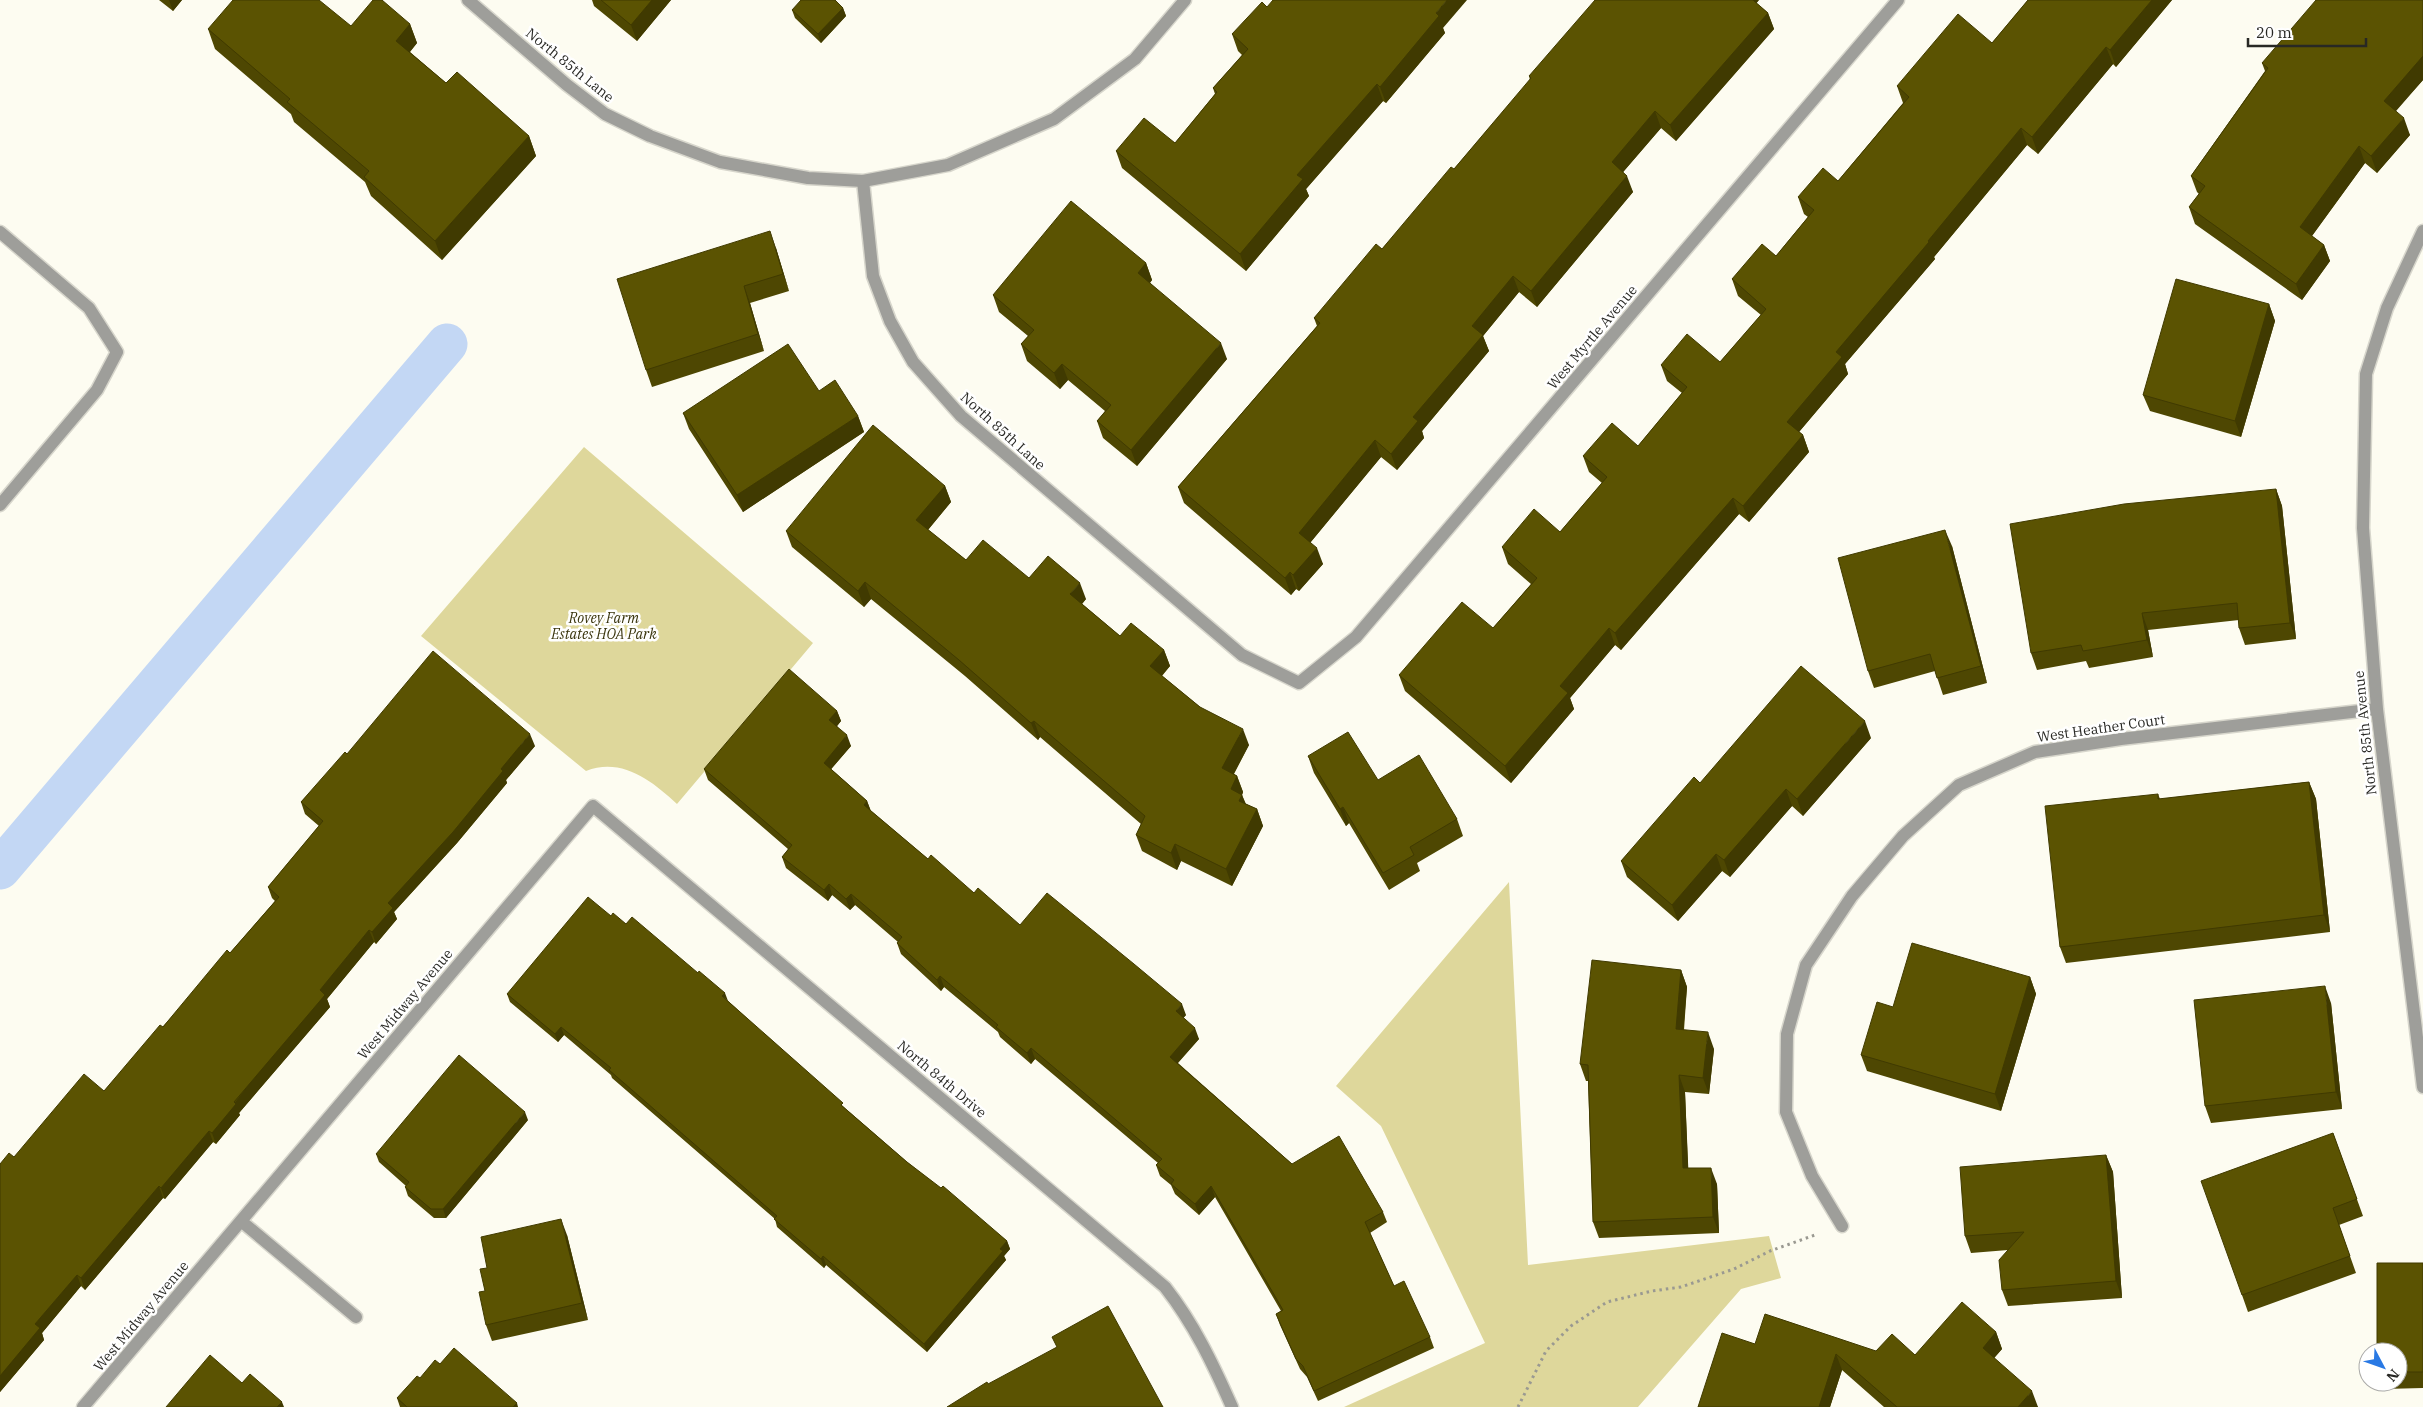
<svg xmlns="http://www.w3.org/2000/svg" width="2423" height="1407" font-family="'IBM Plex Serif',serif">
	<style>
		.green { fill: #ded79b }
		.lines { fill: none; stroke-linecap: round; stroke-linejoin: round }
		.canal { stroke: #c3d7f4; stroke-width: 41 }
		.minor-casing { stroke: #d7d6cc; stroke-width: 15 }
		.path { stroke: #9a9991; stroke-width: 3; stroke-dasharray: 2.5 4; stroke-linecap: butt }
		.minor { stroke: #9e9e9a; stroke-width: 12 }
		.wall { fill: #4e4702 }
		.shaded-wall { fill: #403a01 }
		.building { fill: #5b5302; stroke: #403a01 }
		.labels { text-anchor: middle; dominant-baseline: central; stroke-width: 5; stroke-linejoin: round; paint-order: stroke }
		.street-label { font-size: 14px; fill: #282824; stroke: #fff }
		.park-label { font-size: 14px; font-style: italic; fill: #38330b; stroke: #fff }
	</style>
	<rect width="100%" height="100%" fill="#fdfcf1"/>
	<path class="green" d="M584,447L813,643L677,804C652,781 622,757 586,771L421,636Z
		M1509,882L1528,1265L1769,1236L1781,1278L1741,1289L1638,1407H1344L1485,1343L1381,1126L1336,1086Z"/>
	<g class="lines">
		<path class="canal" d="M0,869L447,344"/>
		<defs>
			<path id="minor" d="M468,0L567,85L605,114L650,136L720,162L808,178L863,181L948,165L1054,119L1135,59L1185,0
				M863,181L873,276L890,321L913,362L961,416L1242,655L1299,683L1356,637L1898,0
				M2423,231L2387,308L2366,374L2363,528L2377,709L2423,1087
				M0,232L89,308L117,352L97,390L0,505
				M241,1221L356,1317
				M1842,1226L1812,1176L1786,1112L1787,1034L1806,965L1852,896L1903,836L1959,785L2035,752L2121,739L2377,709
				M83,1407L593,806L1165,1287C1194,1324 1213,1364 1232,1407"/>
		</defs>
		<use href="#minor" class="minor-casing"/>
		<path class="path" d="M1518,1407L1546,1351L1571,1326L1607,1302L1652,1291L1681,1287L1734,1269L1770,1251L1815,1235"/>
		<use href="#minor" class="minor"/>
	</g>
	<path class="wall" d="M159,0H182L173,11Z
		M592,0H671L637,41L594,6Z
		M1759,0L1756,3L1768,13L1774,29L1676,141L1661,128L1623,172L1633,192L1537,307L1519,292L1483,336L1489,351L1422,431L1424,438L1397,470L1381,457L1310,543L1323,564L1299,591L1296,589L1291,595L1184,503L1178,487L1317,326L1314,318L1382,249L1454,169L1530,80L1529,76Z
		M2028,0H2172L2116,67L2113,64L2038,154L2027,145L1934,257L1935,259L1845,364L1848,374L1799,432L1803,435L1809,452L1749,522L1739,514L1621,650L1615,645L1570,698L1574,709L1511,783L1405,691L1399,675L1493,628L1531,584L1508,564L1502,547L1560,532L1602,483L1589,472L1583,456L1638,446L1682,393L1667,381L1661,365L1720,362L1761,315L1738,296L1732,279L1776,256L1808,217L1804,214L1798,197L1838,181L1903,103L1897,86L1992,43Z
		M2423,0V80L2395,111L2410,135L2377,173L2365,163L2312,236L2324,245L2330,261L2302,300L2195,224L2189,207L2199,194L2197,192L2191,176L2265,71L2262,63Z
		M1267,7L1443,28L1445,33L1386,103L1383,101L1306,189L1309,196L1246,271L1122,168L1116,151L1175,143L1215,94L1213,88L1242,55L1238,51L1232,34Z
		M843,8L846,16L821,43L795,18L792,10Z
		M410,24L417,43L410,52L446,83L529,136L536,156L442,260L371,196L365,182L294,122L291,114L215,49L208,29L351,26Z
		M776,248L789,291L750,303L764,351L652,387L646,370Z
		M1146,263L1152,280L1150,283L1227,359L1137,466L1103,438L1097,421L1105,411L1068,380L1060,389L1027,361L1021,344L1028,336L999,312L993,295Z
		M2269,304L2275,321L2241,437L2150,411L2143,395Z
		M819,391L858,416L864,432L743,512L689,429L683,413Z
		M945,486L951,502L928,530L966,560L1029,578L1086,599L1082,604L1120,636L1164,650L1170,666L1162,676L1200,707L1249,745L1234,774L1237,776L1243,792L1242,795L1246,804L1257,809L1263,826L1232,886L1181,861L1177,870L1142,851L1136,835L1141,824L1040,737L1038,740L965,676L871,599L864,607L792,547L786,531Z
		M2276,489L2282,506L2296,639L2245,645L2239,628V620L2148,630L2153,657L2089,668L2086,661L2037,670L2031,653Z
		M1952,546L1987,683L1943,695L1935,671L1874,688L1868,671Z
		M837,711L841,721L837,726L851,746L831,769L867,801L871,811L928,859L974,893L1020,925L1186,1015L1183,1018L1199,1039L1178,1063L1292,1164L1383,1212L1387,1222L1370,1233L1394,1286L1430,1337L1434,1348L1318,1401L1307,1377L1300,1369L1280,1325L1276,1314L1281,1311L1215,1197L1199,1215L1175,1194L1171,1185L1160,1176L1156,1165L1158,1163L1035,1059L1031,1064L1000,1037L998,1032L944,987L941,991L901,954L897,943L898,942L855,905L850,910L832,895L828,901L786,868L782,857L788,849L708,780L704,769Z
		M1871,738L1803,816L1792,806L1730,877L1722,871L1678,921L1627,877L1621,861L1700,783Z
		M535,746L506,780L507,783L457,843L394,912L397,919L376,944L374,942L327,999L330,1007L239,1113L240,1115L216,1144L213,1142L165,1199L163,1198L85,1290L81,1286L42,1333L44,1340L0,1392V1164L14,1157L104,1091L230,953L275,901L272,898L268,887L319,826L305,814L301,802L347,754Z
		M1308,756L1378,780L1457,819L1463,836L1417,863L1420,871L1389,890L1349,823L1346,826L1314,773Z
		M2309,782L2316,799L2330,932L2066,963L2060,947L2158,794L2160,799Z
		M626,924L727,1000L846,1109L907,1162L1007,1241L1010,1249L1004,1256L1006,1260L927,1352L826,1265L824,1268L777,1227L775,1219L612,1078L611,1075L564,1035L558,1042L510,1002L507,994Z
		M1681,970L1687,987L1684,1030L1714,1049L1709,1094L1685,1092L1688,1168L1717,1184L1719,1233L1599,1238L1593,1222L1588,1081H1586L1580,1064Z
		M2030,977L2036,994L2001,1111L1867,1071L1861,1055L1893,1007Z
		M2331,1003L2342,1109L2211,1123L2205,1106Z
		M528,1120L446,1218H434L408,1196L405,1187L406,1186L379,1162L376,1154Z
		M2333,1133L2363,1216L2339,1225L2356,1273L2248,1312L2242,1295Z
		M2106,1155L2113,1172L2122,1298L2008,1306L2002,1290L2008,1250L1971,1253L1965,1236Z
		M567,1235L588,1320L492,1341L486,1325L485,1291L487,1268Z
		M2423,1263V1388L2384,1389L2381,1382H2398V1352Z
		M1996,1332L2002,1349L1994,1358L2038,1407H1884L1842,1370L1830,1407H1698L1755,1344L1876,1351L1915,1355Z
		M440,1364L518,1407H400L397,1398Z"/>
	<path class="shaded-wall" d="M169,0H182L173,11Z
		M652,0H671L637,41L631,25Z
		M1447,0H1467L1443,28L1445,33L1386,103L1380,87L1436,13Z
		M1747,0H1759L1751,10Z
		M2152,0H2172L2116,67L2110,50Z
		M843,8L846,16L821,43L818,34Z
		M1768,13L1774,29L1676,141L1670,125Z
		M410,24L417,43L403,60L396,41Z
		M2106,47L2113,64L2038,154L2032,137Z
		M2423,56V80L2390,118L2384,101Z
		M1377,84L1383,101L1306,189L1309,196L1246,271L1240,254L1297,175Z
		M1655,111L1661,128L1618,178L1612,162Z
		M2404,118L2410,135L2377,173L2371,156Z
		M2021,128L2027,145L1934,257L1935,259L1845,364L1848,374L1793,439L1787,422L1836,352Z
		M529,136L536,156L442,260L435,241Z
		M2359,146L2365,163L2306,244L2300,227Z
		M1627,176L1633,192L1537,307L1531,291Z
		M770,231L776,248L789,291L783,274Z
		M2324,245L2330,261L2302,300L2296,284Z
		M1146,263L1152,280L1144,290L1138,273Z
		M1513,276L1519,292L1483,336L1489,351L1422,431L1424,438L1397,470L1391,454L1413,417L1472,326Z
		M744,286L750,303L764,351L758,334Z
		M2269,304L2275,321L2241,437L2235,421Z
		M1221,343L1227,359L1137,466L1131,450Z
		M1062,364L1068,380L1060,389L1054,373Z
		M858,416L864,432L743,512L737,495Z
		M1803,435L1809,452L1749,522L1743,506Z
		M1375,440L1381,457L1305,549L1299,533Z
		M945,486L951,502L922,537L916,520Z
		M2276,489L2282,506L2296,639L2290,623Z
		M1733,498L1739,514L1621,650L1615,633Z
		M1945,530L1952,546L1987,683L1981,666Z
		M1317,548L1323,564L1299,591L1293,575Z
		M1290,572L1296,589L1291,595L1285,578Z
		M865,582L871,599L864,607L858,591Z
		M1080,583L1086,599L1076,611L1070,594Z
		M2142,613L2148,630L2153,657L2147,640Z
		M1609,628L1615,645L1570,698L1574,709L1511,783L1505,766L1560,686Z
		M1164,650L1170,666L1156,682L1150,666Z
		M837,711L841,721L833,731L829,720Z
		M1034,721L1040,737L1038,740L1031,723Z
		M1865,721L1871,738L1803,816L1797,799Z
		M1243,729L1249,745L1228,784L1222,768Z
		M530,734L535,746L506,780L507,783L457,843L394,912L397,919L376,944L372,932L388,903Z
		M847,735L851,746L827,774L824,763Z
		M1237,776L1243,792L1241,798L1242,795L1248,811L1245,817L1231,789Z
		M2309,782L2316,799L2330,932L2324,915Z
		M1786,789L1792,806L1730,877L1724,860Z
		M867,801L871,812L864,805Z
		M1343,807L1349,823L1346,826L1340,809Z
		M1257,809L1263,826L1232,886L1226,869Z
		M1175,844L1181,861L1177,870L1171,853Z
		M1716,854L1722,871L1678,921L1672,905Z
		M829,884L832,895L828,901L824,890Z
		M851,894L855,905L850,910L846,899Z
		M369,930L374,942L327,999L330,1007L239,1113L240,1115L216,1144L212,1133L320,990Z
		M1681,970L1687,987L1682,1045L1676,1029Z
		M940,976L944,987L941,991L937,980Z
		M2030,977L2036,994L2001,1111L1995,1094Z
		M2325,986L2331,1003L2342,1109L2336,1092Z
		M725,993L728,1001L722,996Z
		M1182,1004L1186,1015L1180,1022L1176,1011Z
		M561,1027L564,1035L558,1042L555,1034Z
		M1195,1028L1199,1039L1174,1067L1170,1057Z
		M1708,1032L1714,1049L1709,1094L1703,1078Z
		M1031,1048L1035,1059L1031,1064L1027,1053Z
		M1679,1075L1685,1092L1689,1185L1683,1168Z
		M525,1112L528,1120L446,1218L443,1209Z
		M209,1131L213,1142L165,1199L161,1188Z
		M2106,1155L2113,1172L2122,1298L2116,1281Z
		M1711,1168L1717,1184L1719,1233L1713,1217Z
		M159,1186L163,1198L85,1290L81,1278Z
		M1211,1186L1215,1197L1199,1215L1195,1204Z
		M561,1219L567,1235L588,1320L582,1303Z
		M1007,1241L1010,1249L1004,1256L1006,1260L927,1352L924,1344Z
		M823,1256L826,1265L824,1268L821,1259Z
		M77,1275L81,1286L42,1333L44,1340L0,1392V1376L35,1324Z
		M1996,1332L2002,1349L1989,1364L1983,1348Z
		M1836,1354L1842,1370L1830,1407H1819Z
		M2032,1391L2038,1407H2018Z
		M282,1402L284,1407H277Z
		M517,1403L518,1407H513Z"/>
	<path class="building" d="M233,0H319L351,26L373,0H382L410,24L396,41L446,83L457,72L529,136L435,241L364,177L369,171L287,102L290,99L208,29Z
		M601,0H652L631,25Z
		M801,0H835L843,8L818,34L792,10Z
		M1273,0H1447L1436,13L1439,16L1380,87L1377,84L1297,175L1303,179L1240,254L1116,151L1144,118L1175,143L1217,92L1213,88L1248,49L1232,34L1262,2L1267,7Z
		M1595,0H1753L1768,13L1670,125L1655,111L1612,162L1627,176L1531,291L1513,276L1472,326L1483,335L1413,417L1418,421L1391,454L1375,440L1299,533L1317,548L1293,575L1290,572L1285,578L1178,487L1320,323L1314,318L1376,244L1382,249L1451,167L1454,169L1531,78L1529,76Z
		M2028,0H2152L2110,50L2106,47L2032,137L2021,128L1928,241L1929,242L1836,352L1842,357L1787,422L1803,435L1743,506L1733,498L1615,633L1609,628L1560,686L1568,693L1505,766L1399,675L1462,602L1493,628L1537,578L1502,547L1534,509L1560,532L1607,477L1583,456L1612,423L1638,446L1687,387L1661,365L1687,334L1720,362L1766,309L1732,279L1762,244L1776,256L1814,210L1798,197L1823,168L1838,181L1909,97L1897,86L1958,14L1992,43Z
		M2316,0H2423V56L2384,101L2404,118L2371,156L2359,146L2300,227L2324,245L2296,284L2189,207L2205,186L2191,176L2268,68L2262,63Z
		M1071,201L1146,263L1138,273L1221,343L1131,450L1097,421L1111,405L1062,364L1054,373L1021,344L1034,330L993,295Z
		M770,231L783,274L744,286L758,334L646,370L617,279Z
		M2176,279L2269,304L2235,421L2143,395Z
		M788,344L819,391L835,380L858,416L737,495L683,413Z
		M873,425L945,486L916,520L966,560L983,540L1029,578L1048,556L1080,583L1070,594L1120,636L1131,623L1164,650L1150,666L1200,707L1243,729L1222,768L1237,776L1231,789L1242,795L1239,801L1257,809L1226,869L1175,844L1171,853L1136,835L1145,816L1034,721L1031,723L959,660L865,582L858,591L786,531Z
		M2276,489L2290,623L2239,628L2237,603L2142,613L2147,640L2083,651L2081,645L2031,653L2010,524L2124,504Z
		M1945,530L1981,666L1937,678L1930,654L1868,671L1838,558Z
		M433,651L530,734L501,769L503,771L453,832L388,903L393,908L372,932L369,930L320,990L325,995L234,1102L236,1104L212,1133L209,1131L161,1188L159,1186L81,1278L77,1275L35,1324L40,1328L0,1376V1164L9,1153L14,1157L84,1074L104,1091L160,1025L163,1027L227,950L230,953L279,897L268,887L323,821L301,802L345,752L347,754Z
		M1801,666L1865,721L1797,799L1786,789L1724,860L1716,854L1672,905L1621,861L1694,777L1700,783Z
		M789,669L837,711L829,720L847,735L824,763L867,801L864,805L928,859L931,855L974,893L978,888L1020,925L1047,893L1134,964L1182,1004L1176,1011L1195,1028L1170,1057L1292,1164L1339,1136L1383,1212L1365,1222L1394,1286L1404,1281L1430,1337L1314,1391L1303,1366L1296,1359L1276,1314L1283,1310L1211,1186L1195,1204L1171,1184L1174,1180L1156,1165L1162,1159L1031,1048L1027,1053L996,1027L998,1025L940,976L937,980L897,943L902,937L851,894L846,899L829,884L824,890L782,857L792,845L704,769Z
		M1348,732L1378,780L1419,755L1457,819L1410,847L1414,855L1383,873L1343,807L1340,809L1308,756Z
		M2309,782L2324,915L2060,947L2045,806L2158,794V799Z
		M588,897L611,916L613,913L626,924L632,917L698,973L699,971L725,993L722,996L843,1103L841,1105L907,1162L941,1188L943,1186L1007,1241L1000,1249L1003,1251L924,1344L823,1256L821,1259L774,1219L777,1216L609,1070L611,1068L561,1027L555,1034L507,994Z
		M1912,943L2030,977L1995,1094L1861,1055L1877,1002L1893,1007Z
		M1592,960L1681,970L1676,1029L1708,1032L1703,1078L1679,1075L1683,1168H1711L1713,1217L1593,1222L1588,1065L1580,1064Z
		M2325,986L2336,1092L2205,1106L2194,1000Z
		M459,1055L525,1112L443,1209H431L405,1187L409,1182L376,1154Z
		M2333,1133L2357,1199L2333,1208L2350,1256L2242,1295L2201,1181Z
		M2106,1155L2116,1281L2002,1290L1999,1260L2024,1232L1965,1236L1960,1167Z
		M561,1219L582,1303L486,1325L479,1292L485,1291L480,1269L487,1268L481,1237Z
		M2377,1263H2423V1372H2398V1352H2377Z
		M1962,1302L1996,1332L1983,1348L2032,1391L2018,1407H1897L1836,1354L1819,1407H1698L1722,1333L1755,1344L1765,1314L1876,1351L1892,1334L1915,1355Z
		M1108,1306L1163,1407H947L987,1382L988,1384L1057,1347L1052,1337Z
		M454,1348L517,1403L513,1407H407L397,1398L417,1376L420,1378L435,1360L440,1364Z
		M210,1355L242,1383L250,1374L282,1402L277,1407H166Z"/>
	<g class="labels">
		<g class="street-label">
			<text transform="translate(570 65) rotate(39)">North 85th Lane</text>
			<text transform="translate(1592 337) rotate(-50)">West Myrtle Avenue</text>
			<text transform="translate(1003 431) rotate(42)">North 85th Lane</text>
			<text transform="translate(2101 728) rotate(-8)">West Heather Court</text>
			<text transform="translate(2365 733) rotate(-96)">North 85th Avenue</text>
			<text transform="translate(405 1004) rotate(-50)">West Midway Avenue</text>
			<text transform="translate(942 1079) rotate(40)">North 84th Drive</text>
			<text transform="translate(141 1316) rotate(-50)">West Midway Avenue</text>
		</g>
		<g class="park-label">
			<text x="604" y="618">Rovey Farm<tspan x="604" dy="16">Estates HOA Park</tspan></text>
		</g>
	</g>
	<g transform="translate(2383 1367) rotate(131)"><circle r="24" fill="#ffffff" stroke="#a9a9a7"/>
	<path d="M0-4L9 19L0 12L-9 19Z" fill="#2979e4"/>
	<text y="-8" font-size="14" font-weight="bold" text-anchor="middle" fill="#282824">N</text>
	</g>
	<path d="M2248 38v8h118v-8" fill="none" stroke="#282824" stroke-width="2.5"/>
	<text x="2256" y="38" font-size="15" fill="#282824" stroke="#ffffff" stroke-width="4" paint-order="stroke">20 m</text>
</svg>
